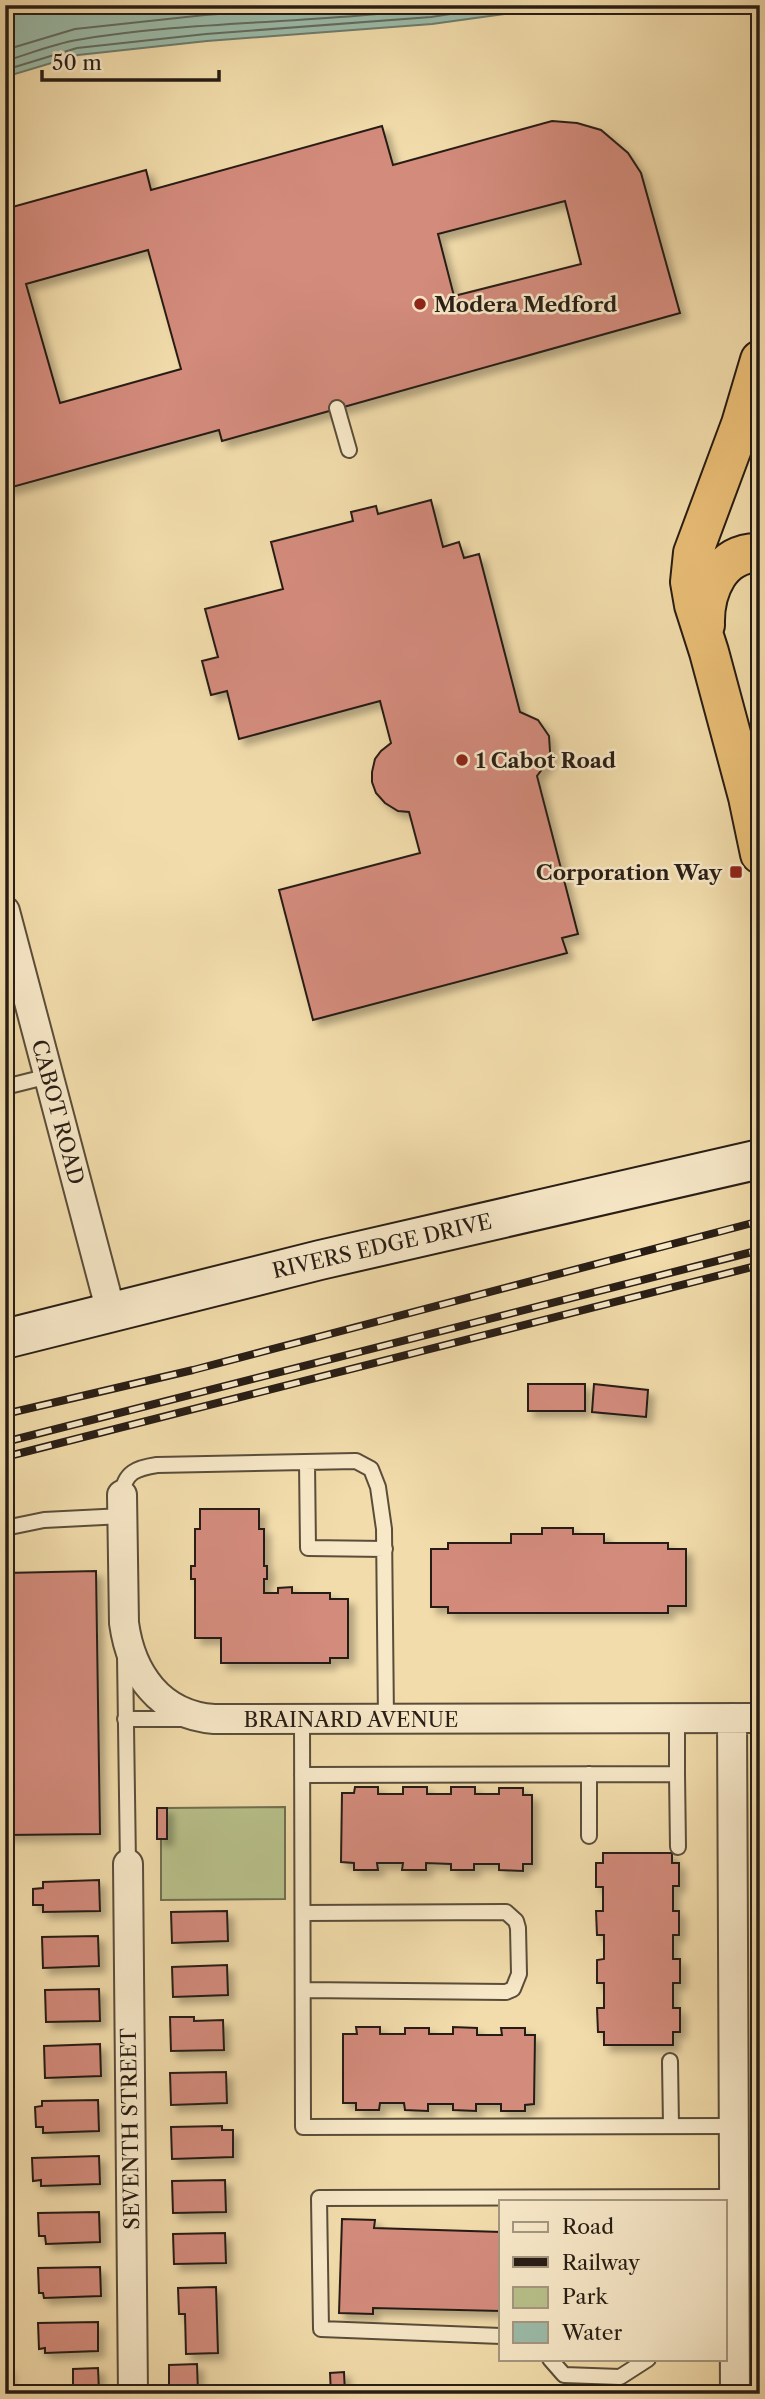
<svg xmlns="http://www.w3.org/2000/svg" width="765" height="2399" font-family="'Libre Caslon Text',serif">
	<style>
		.green { fill: #b8c18b; stroke: #706f50; stroke-width: 2 }
		.water { fill: #9bbcaa; stroke: #6d7c6e; stroke-width: 2 }
		.lines { fill: none; stroke-linecap: round; stroke-linejoin: round }
		.shore { stroke: #626c60; stroke-width: 2 }
		.building { fill: #d38b7b; stroke: #281d15; stroke-width: 2; fill-rule: evenodd; filter: url(#shadow) }
		.service-casing { stroke: #5a4d3a; stroke-width: 18 }
		.minor-casing { stroke: #5a4d3a; stroke-width: 32 }
		.secondary-casing { stroke: #281d15; stroke-width: 42 }
		.trunk-casing { stroke: #281d15; stroke-width: 42 }
		.service { stroke: #f7e8c8; stroke-width: 14 }
		.minor { stroke: #f7e8c8; stroke-width: 28 }
		.secondary { stroke: #f7e8c8; stroke-width: 38 }
		.trunk { stroke: #e9be76; stroke-width: 38 }
		.rail-casing { stroke: #281d15; stroke-width: 8 }
		.rail { stroke: #f7e8c8; stroke-width: 5; stroke-dasharray: 16; stroke-linecap: butt }
		.poi-dot { fill: #8f2418; stroke: #f7e8c8; stroke-width: 2.5 }
		.labels { text-anchor: middle; dominant-baseline: central; stroke-width: 5; stroke-linejoin: round; paint-order: stroke }
		.poi-label { font-size: 21px; font-weight: bold; fill: #281d15; stroke: #f7e8c8; text-anchor: start }
		.street-label { font-size: 21px; fill: #281d15; stroke: #f7e8c8 }
	</style>
	<defs>
		<filter id="shadow"><feDropShadow dx="6" dy="6" stdDeviation="3.5" flood-color="#0004"/></filter>
	</defs>
	<rect width="100%" height="100%" fill="#f2dcab"/>
	<filter id="stains"><feTurbulence type="fractalNoise" baseFrequency=".00286" numOctaves="4"/><feColorMatrix values="0 0 0 0 .2 0 0 0 0 .09 0 0 0 0 .02 0 0 0 .5 -.17"/></filter>
	<radialGradient id="worn" r=".72"><stop offset=".6" stop-color="#630" stop-opacity="0"/><stop offset="1" stop-color="#630" stop-opacity=".3"/></radialGradient>
	<path class="green" d="M285,1807V1899L161,1900V1839H167V1808Z"/>
	<path class="water" d="M5,5H569L432,24L207,41L78,55L5,77Z"/>
	<g class="lines">
		<path class="shore" d="M5,50L75,29L205,15L340,5
			M5,61C29,54 53,44 77,40C199,19 325,25 448,5
			M5,70L77,48L206,34L431,17L509,5"/>
	</g>
	<path class="building" d="M552,121L577,123L601,130L628,153L641,173L680,313L222,441L219,430L5,489V209L146,170L151,190L382,126L393,165ZM565,201L581,264L454,296L438,234ZM148,250L181,369L60,403L26,284Z
		M431,500L443,547L459,542L464,558L479,554L520,712L538,720L549,736L550,751L549,760L537,776L578,934L562,938L567,953L313,1020L279,890L420,853L409,812L398,811L385,803L376,793L372,782V772L375,759L381,751L391,743L380,701L239,739L227,691L211,695L202,661L218,657L205,609L283,589L271,542L353,521L351,512L376,506L378,514Z
		M528,1384H585V1411H528Z
		M594,1384L648,1390L646,1417L592,1412Z
		M200,1509H259V1529H264V1566H267V1579H264V1593H278V1588L292,1587V1593H330V1599H348V1658H330V1663H221V1638H195V1579H191V1566H195V1529H200Z
		M542,1528H573V1534H604V1543H668V1549H686V1606H668V1613H448V1607H431V1549H448V1543H511V1534H542Z
		M96,1571L100,1834L5,1835V1573Z
		M355,1787H378V1794H403V1787H427V1794H451V1787H475V1794H499V1788H523V1795H532V1864H523V1871L499,1870V1864H474V1870H451V1864L426,1863V1870H402L403,1863H377L378,1870H354V1863L341,1862L342,1793H354Z
		M157,1808H167V1839H157Z
		M603,1853H672V1863H679V1886H673V1911H679V1935H673V1959H680V1983H673V2008H680V2032H673V2045H604V2032H598L597,2008H604V1983H597V1960L604,1959V1935H597L596,1911H603V1887H596V1863H603Z
		M99,1880L100,1911L43,1912V1905H33V1889L43,1888V1882Z
		M227,1911L228,1941L172,1943L171,1912Z
		M98,1936L99,1966L43,1968L42,1937Z
		M227,1965L228,1995L173,1997L172,1967Z
		M99,1989L100,2021L46,2022L45,1990Z
		M170,2017H194V2021L223,2020L224,2050L171,2051Z
		M356,2027H380V2034H405V2028H429V2034H453V2027L477,2028V2035H502L501,2028H525V2035H535L534,2104L525,2105V2111H501V2104H476V2111L453,2110V2104H428V2111L405,2110L404,2103H380L379,2110H356V2103H343V2034H357Z
		M100,2044L101,2076L45,2078L44,2046Z
		M226,2072L227,2103L171,2105L170,2073Z
		M98,2100L99,2131L43,2133V2127H36L35,2107L42,2106V2101Z
		M222,2126V2130H233V2157L172,2159L171,2127Z
		M99,2156L100,2184L41,2186V2180L33,2181L32,2158Z
		M225,2180L226,2212L173,2213L172,2181Z
		M99,2212L100,2242L46,2244L45,2236H39L38,2213Z
		M342,2219L375,2220L374,2228L501,2232V2311L373,2308V2314L339,2313Z
		M225,2233L226,2263L174,2264L173,2234Z
		M100,2267L101,2296L44,2298L43,2293H39L38,2268Z
		M216,2287L218,2353L186,2354L185,2314H179L178,2288Z
		M98,2322V2351L45,2353V2348L39,2349L38,2323Z
		M197,2364L198,2393L169,2394V2365Z
		M8,2368V2394H5V2369Z
		M98,2368L99,2391L73,2392V2369Z
		M344,2372L345,2394H331L330,2373Z"/>
	<g class="lines">
		<defs>
			<path id="service" d="M337,408L349,450
				M5,1087L49,1076
				M307,1462L308,1548L385,1549
				M122,1495C124,1472 137,1468 157,1465L356,1461L371,1469L378,1487L384,1529L386,1719
				M5,1528L44,1520L123,1516
				M125,1656L128,1864
				M677,1718V1774
				M125,1719H185
				M302,1719L303,2127L734,2126
				M589,1774V1836
				M302,1775L677,1774L678,1847
				M303,1913L506,1912L516,1921L518,1928L519,1974L513,1989L506,1992L303,1990
				M670,2061L671,2126
				M501,2336L321,2329L319,2198L734,2197
				M550,2359L564,2375L620,2377L648,2359"/>
			<path id="minor" d="M5,911L111,1312
				M122,1495L124,1623C131,1674 160,1715 214,1719L760,1718
				M732,1718L735,2394
				M128,1864L133,2394"/>
			<path id="secondary" d="M5,1339L320,1260L760,1159"/>
			<path id="trunk" d="M760,360L741,424L693,553L690,582L694,605L709,652L748,797L760,854
				M705,625C704,591 720,551 760,553"/>
		</defs>
		<use href="#service" class="service-casing"/>
		<use href="#minor" class="minor-casing"/>
		<use href="#secondary" class="secondary-casing"/>
		<use href="#trunk" class="trunk-casing"/>
		<use href="#service" class="service"/>
		<use href="#minor" class="minor"/>
		<use href="#secondary" class="secondary"/>
		<use href="#trunk" class="trunk"/>
		<defs>
			<path id="rail" d="M5,1414L193,1370L760,1221
				M5,1442L760,1250
				M5,1457L760,1265"/>
		</defs>
		<use href="#rail" class="rail-casing"/>
		<use href="#rail" class="rail"/>
	</g>
	<g class="poi-dot">
		<circle cx="420" cy="304" r="7"/>
		<circle cx="462" cy="760" r="7"/>
		<rect x="729" y="865" width="14" height="14" rx="3.5"/>
	</g>
	<g class="labels">
		<g class="poi-label">
			<text x="434" y="304">Modera Medford</text>
			<text x="476" y="760">1 Cabot Road</text>
			<text x="722" y="872" text-anchor="end">Corporation Way</text>
		</g>
		<g class="street-label">
			<text transform="translate(58 1112) rotate(75)">CABOT ROAD</text>
			<text transform="translate(382 1246) rotate(-13)">RIVERS EDGE DRIVE</text>
			<text x="351" y="1719">BRAINARD AVENUE</text>
			<text transform="translate(130 2129) rotate(-91)">SEVENTH STREET</text>
		</g>
	</g>
	<rect width="765" height="2399" fill="none" stroke="#f2dcab" stroke-width="28"/>
	<rect x="7" y="7" width="751" height="2385" fill="none" stroke="#281d15" stroke-width="3.5"/>
	<rect x="14" y="14" width="737" height="2371" fill="none" stroke="#281d15" stroke-width="2"/>
	<rect x="499" y="2200" width="228" height="161" fill="#f7e8c8" stroke="#a49780" stroke-width="2"/>
	<rect x="513" y="2222" width="35" height="10" fill="#f7e8c8" stroke="#a49780" stroke-width="2"/>
	<text x="562" y="2234" font-size="21" fill="#281d15">Road</text>
	<rect x="513" y="2257" width="35" height="10" fill="#281d15" stroke="#a49780" stroke-width="2"/>
	<text x="562" y="2270" font-size="21" fill="#281d15">Railway</text>
	<rect x="513" y="2287" width="35" height="21" fill="#b8c18b" stroke="#a49780" stroke-width="2"/>
	<text x="562" y="2304" font-size="21" fill="#281d15">Park</text>
	<rect x="513" y="2322" width="35" height="21" fill="#9bbcaa" stroke="#a49780" stroke-width="2"/>
	<text x="562" y="2340" font-size="21" fill="#281d15">Water</text>
	<path d="M42 70v10h177v-10" fill="none" stroke="#281d15" stroke-width="3.5"/>
	<text x="52" y="70" font-size="21" fill="#281d15" stroke="#f7e8c8" stroke-width="5" paint-order="stroke">50 m</text>
	<rect width="100%" height="100%" filter="url(#stains)"/>
	<rect width="100%" height="100%" fill="url(#worn)"/>
</svg>
